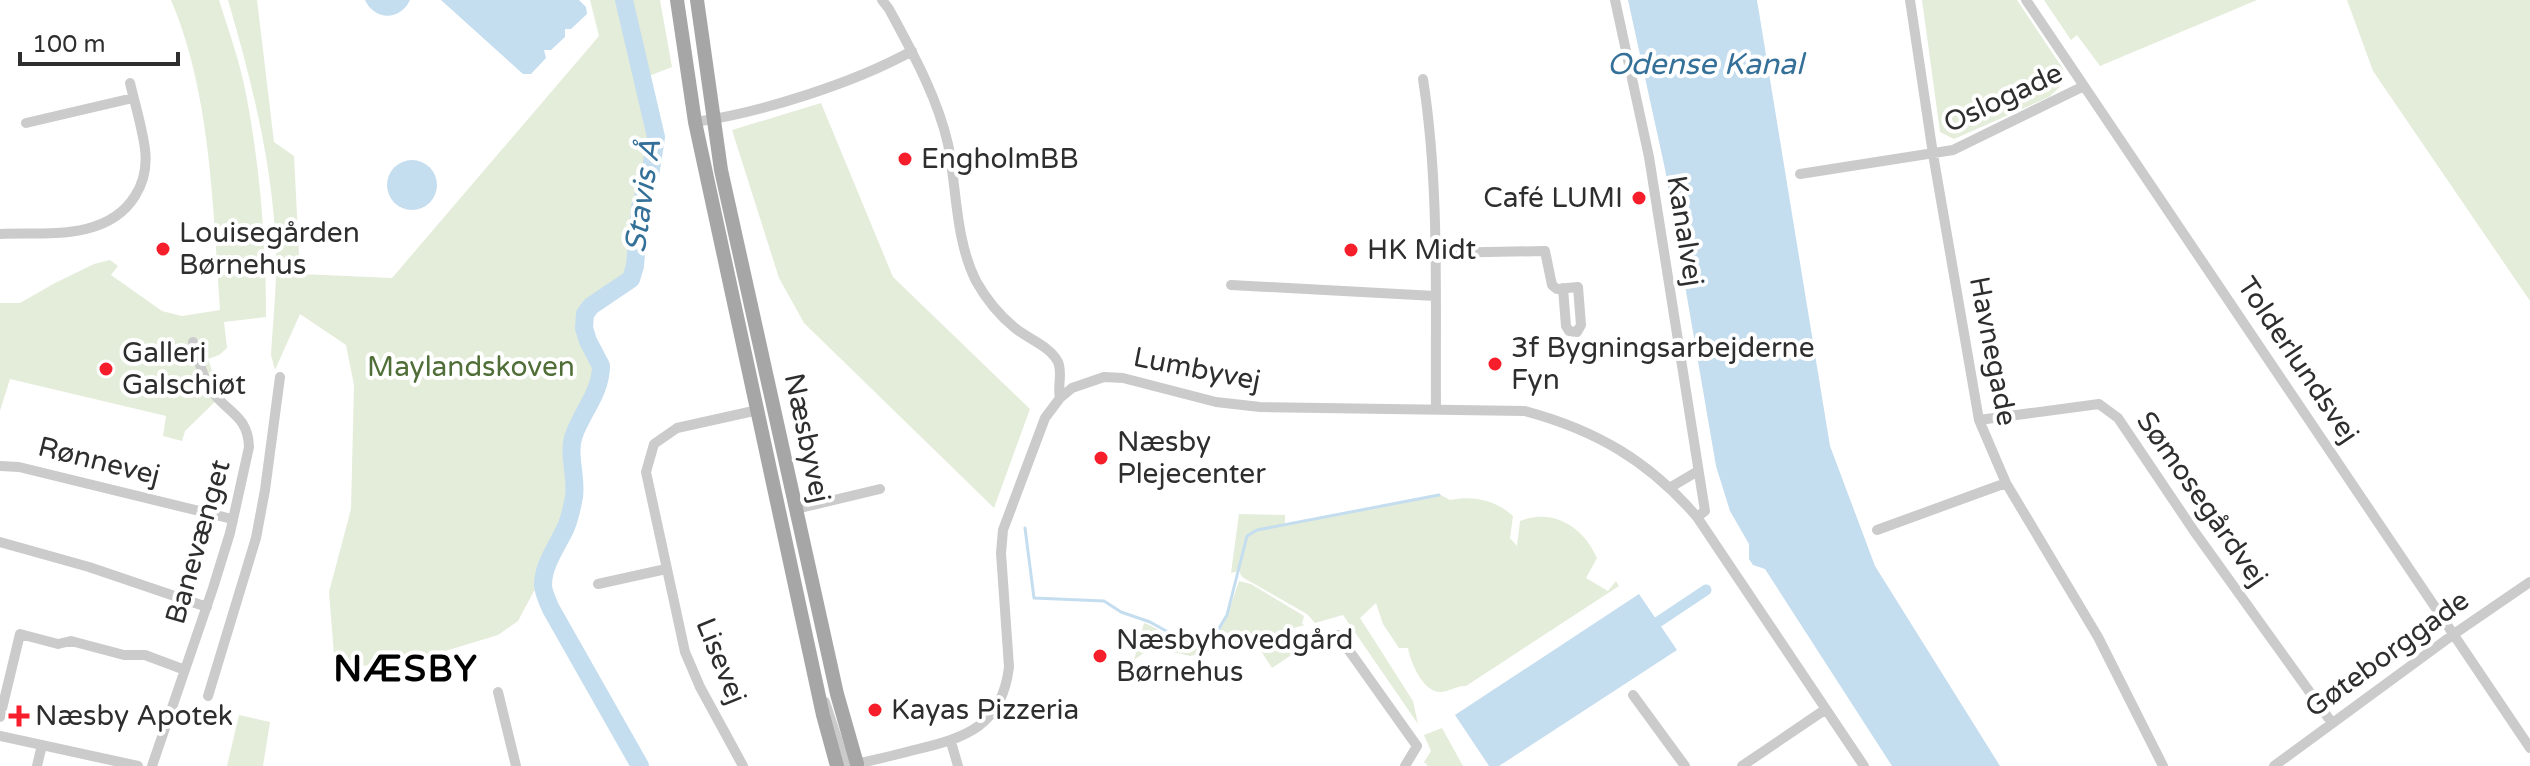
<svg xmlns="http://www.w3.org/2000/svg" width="2530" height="766" font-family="'Varela Round',sans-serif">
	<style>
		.green { fill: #e4edda }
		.water { fill: #c4ddef }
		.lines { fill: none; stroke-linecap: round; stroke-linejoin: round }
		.stream { stroke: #c4ddef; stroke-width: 3 }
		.canal { stroke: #c4ddef; stroke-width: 11 }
		.river { stroke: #c4ddef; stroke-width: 18 }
		.minor { stroke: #cbcbcb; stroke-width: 10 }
		.major { stroke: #a6a6a6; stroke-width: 14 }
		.poi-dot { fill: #f61e2b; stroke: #fff; stroke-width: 3 }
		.labels { text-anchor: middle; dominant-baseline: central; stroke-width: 8; stroke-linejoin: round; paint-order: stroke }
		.street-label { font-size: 28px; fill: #2e2e2e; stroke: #fff }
		.poi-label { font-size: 28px; fill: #2e2e2e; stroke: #fff; text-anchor: start }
		.park-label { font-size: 28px; fill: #506e37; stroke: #fff }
		.water-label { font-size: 30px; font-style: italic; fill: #347098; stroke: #fff }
		.district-label { font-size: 36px; font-weight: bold; letter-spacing: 2px; fill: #000; stroke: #fff }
	</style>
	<rect width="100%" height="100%" fill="#fff"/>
	<path class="green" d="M171,0H219C228,29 239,59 245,89C260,165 266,240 266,317L224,322L227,348L219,355L208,359L217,386L224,393L185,431L182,441L163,436L166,416L10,379L0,411V303H20L55,283L94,264L110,260L118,266L111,275L162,311L182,316L220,310C213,210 211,93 171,0Z
		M228,0H257L274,142L294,156L300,274L392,278L599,36L590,0H660L672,67L641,79L656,137L650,175L640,207L635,266L631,279L591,306L585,315L584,328L588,341L601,366C601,392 582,412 573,435C567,454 577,477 574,497C569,523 559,534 551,555C548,565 546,576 543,586L534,591L518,621L498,635L409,662L335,668L329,592L351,509L354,385L346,345L300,314L275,370L271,355C273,321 277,286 276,251C273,166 252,82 228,0Z
		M1922,0H2017L2063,69L2060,87L2049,97L1954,139L1940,132Z
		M2044,0H2257L2100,66L2077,35L2071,40Z
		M2347,0H2530V301L2373,71Z
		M821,103L893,277L1030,409L994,508L804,323L779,278L732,130Z
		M1441,495L1450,500C1473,495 1496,500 1513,516L1510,538L1517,546L1520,521C1554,508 1583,527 1597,558L1586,578L1608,591L1616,581L1619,586L1466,686C1456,686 1450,691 1441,692C1423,693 1410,661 1408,648H1399L1383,624L1376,603L1360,618L1413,701L1418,724L1343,615L1315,623L1307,614L1242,577L1239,571L1231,573L1239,514L1285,515V524Z
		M1239,581L1251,584L1304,616L1302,624L1305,625L1190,656L1152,647L1134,660L1144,623C1153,626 1159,631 1167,634C1224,651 1224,623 1239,581Z
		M1283,633L1296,652L1272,668L1259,648Z
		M239,715L270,722L263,766H227Z
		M1442,728L1463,766H1428L1424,762L1431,751L1424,735Z"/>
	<path class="water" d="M365,0H410C400,21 375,21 365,0Z
		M441,0H579L586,7L587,14L571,29H565V37L551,50H544L546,58L531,74H523Z
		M1628,0H1757L1830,446L1875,566L2000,766H1892L1765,569L1753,565L1749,559V544L1730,511L1716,466L1665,169Z
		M387 185a25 25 0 1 1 50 0a25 25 0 1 1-50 0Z
		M1639,594L1677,650L1499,766H1489L1455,715Z"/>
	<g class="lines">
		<path class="stream" d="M1025,528L1034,598L1104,601L1121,612L1150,622L1168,632L1201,637L1218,630L1227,615L1247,536L1257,530L1439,495"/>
		<path class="canal" d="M1658,622L1706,590"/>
		<path class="river" d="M624,0L656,137L650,175L640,207L635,266L631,279L591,306L585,314L584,328L588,341L601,366C601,392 582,412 574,435C567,453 577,477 574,497C572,507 570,518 566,527C558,545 543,564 543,585C543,592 548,602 551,609L640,766"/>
		<path class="minor" d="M882,0L889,9C912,52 937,96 948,144C957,189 955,239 976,281C986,299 999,315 1015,328C1028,339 1050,346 1058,362C1063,374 1057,386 1060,398
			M1615,0L1649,157L1705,511L1697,517
			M1910,0L1933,154L1979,420L2006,483L2098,637L2163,766
			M2026,0L2530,748
			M1423,79C1440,188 1435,300 1436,410
			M695,122C760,113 854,83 912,51
			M26,123L133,98
			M1800,174L1953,150L2084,86
			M0,234C46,232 107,241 135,196C144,182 147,165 145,149C142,127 135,104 130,83
			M1436,253L1545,251L1552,285L1557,289L1578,287L1581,325L1577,332L1569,331L1566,326L1563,288
			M1231,285L1435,296
			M1979,420L2099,404L2118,418L2194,531L2332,723
			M0,466L19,467L232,519
			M1671,487L1698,471
			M796,509L880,489
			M1877,530L2006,483
			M0,542L89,567L207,607
			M598,584L666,569
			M1338,635L1417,746L1405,766
			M498,692L516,766
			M1633,695L1685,766
			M208,696L256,538L265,490L280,377
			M825,702L844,759L856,763
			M0,717L20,634L58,644L71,641L124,655H145L185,670
			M0,736L138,766
			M951,742L958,766
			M37,766L42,745
			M152,766L213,588L230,533L249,447C248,415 227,413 211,390C202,377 198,357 193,342
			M743,766L700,687L685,652L646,472L654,444L677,428L758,410
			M847,766C869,761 892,756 914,750C966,738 1002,726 1009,667L1001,553L1003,530L1045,418L1060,398L1072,388L1104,377L1123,378L1216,402L1260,407L1525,411C1596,430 1649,461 1697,517L1864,766
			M1742,766L1826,709
			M2274,766L2454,634L2530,582"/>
		<path class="major" d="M677,0L695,122L823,715L837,766
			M697,0L721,170L837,694L857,764"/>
	</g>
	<g class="poi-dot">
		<circle cx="905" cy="159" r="8"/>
		<circle cx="1639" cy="198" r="8"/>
		<circle cx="163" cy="249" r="8"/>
		<circle cx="1351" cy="250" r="8"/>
		<circle cx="1495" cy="364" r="8"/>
		<circle cx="106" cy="369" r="8"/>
		<circle cx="1101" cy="458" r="8"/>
		<circle cx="1100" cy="656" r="8"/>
		<circle cx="875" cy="710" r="8"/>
		<path d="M15 704h8v8h8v8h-8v8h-8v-8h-8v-8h8z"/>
	</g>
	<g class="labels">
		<g class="street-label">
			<text transform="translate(2003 98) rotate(-25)">Oslogade</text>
			<text transform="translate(1685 231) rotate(81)">Kanalvej</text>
			<text transform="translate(1993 351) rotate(79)">Havnegade</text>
			<text transform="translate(2298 360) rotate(56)">Tolderlundsvej</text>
			<text transform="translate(1197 369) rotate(11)">Lumbyvej</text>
			<text transform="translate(807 438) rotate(78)">Næsbyvej</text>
			<text transform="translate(99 461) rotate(14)">Rønnevej</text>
			<text transform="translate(2202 499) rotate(55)">Sømosegårdvej</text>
			<text transform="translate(198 542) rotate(-74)">Banevænget</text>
			<text transform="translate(2387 654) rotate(-36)">Gøteborggade</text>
			<text transform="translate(721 661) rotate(68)">Lisevej</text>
		</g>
		<g class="poi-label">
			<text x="921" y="159">EngholmBB</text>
			<text x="1623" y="198" text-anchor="end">Café LUMI</text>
			<text x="179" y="233">Louisegården<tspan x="179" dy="32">Børnehus</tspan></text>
			<text x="1367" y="250">HK Midt</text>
			<text x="1511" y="348">3f Bygningsarbejderne<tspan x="1511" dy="32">Fyn</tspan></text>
			<text x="122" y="353">Galleri<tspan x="122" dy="32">Galschiøt</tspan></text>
			<text x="1117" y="442">Næsby<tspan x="1117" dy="32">Plejecenter</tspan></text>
			<text x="1116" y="640">Næsbyhovedgård<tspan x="1116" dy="32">Børnehus</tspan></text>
			<text x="891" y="710">Kayas Pizzeria</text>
			<text x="35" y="716">Næsby Apotek</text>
		</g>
		<g class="park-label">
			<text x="471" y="367">Maylandskoven</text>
		</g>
		<g class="water-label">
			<text x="1705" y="64">Odense Kanal</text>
			<text transform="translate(643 196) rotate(-82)">Stavis Å</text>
		</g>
		<g class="district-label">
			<text x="406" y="669">NÆSBY</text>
		</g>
	</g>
	<path d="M20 52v12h158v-12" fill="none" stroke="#2e2e2e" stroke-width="4"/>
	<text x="32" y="52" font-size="24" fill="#2e2e2e" stroke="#ffffff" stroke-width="6" paint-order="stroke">100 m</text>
</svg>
